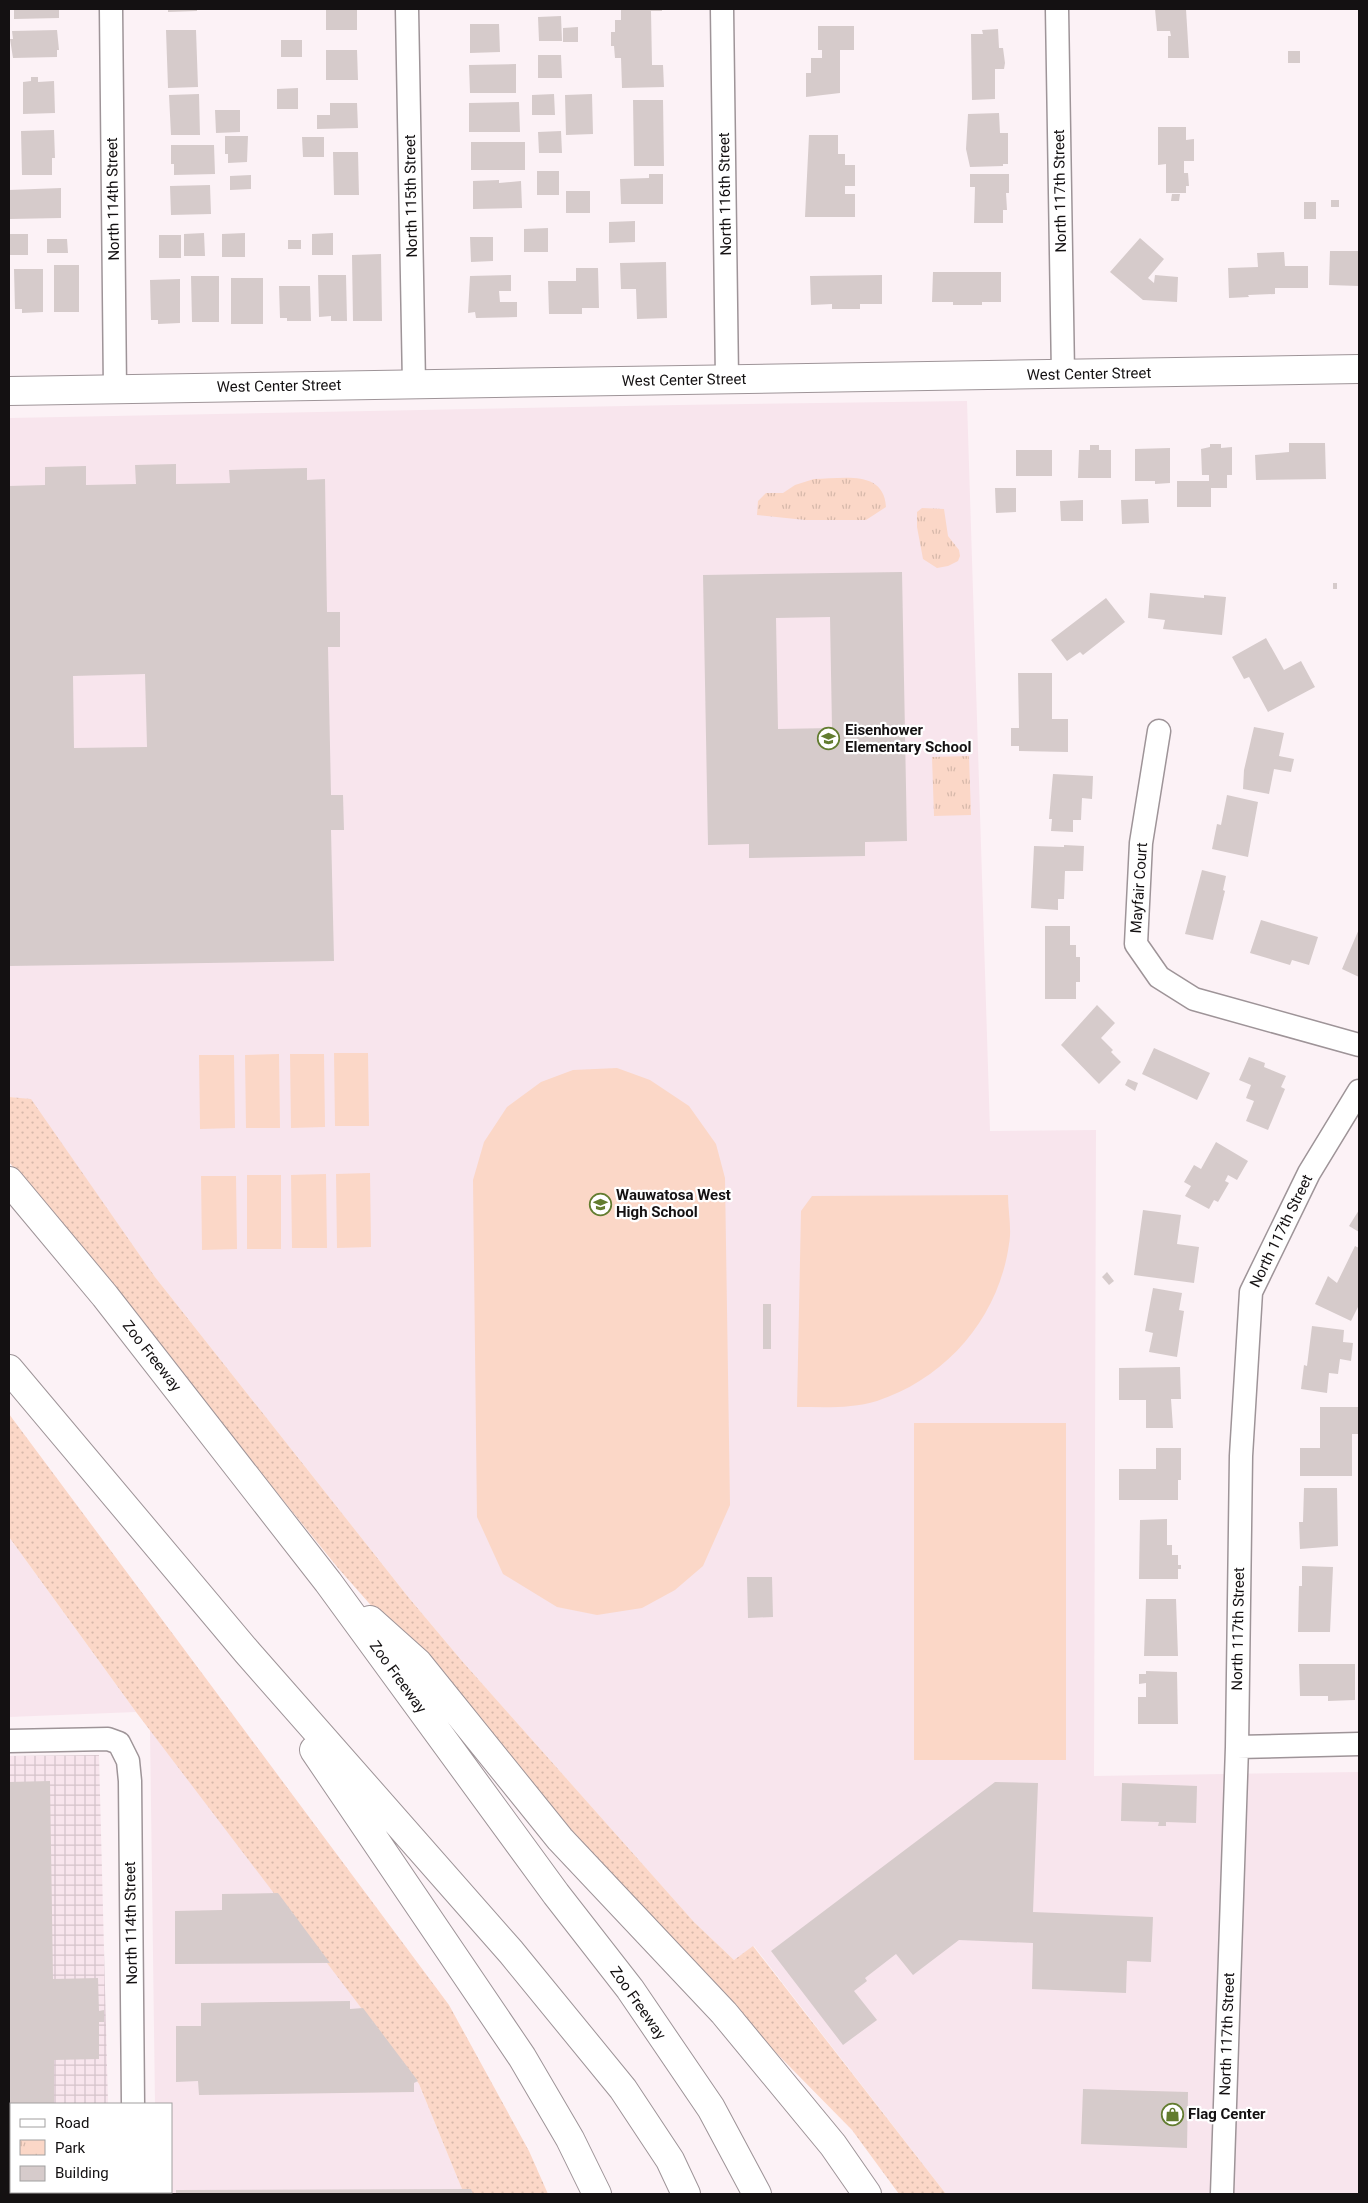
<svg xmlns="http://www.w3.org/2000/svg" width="1368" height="2203" font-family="Roboto,sans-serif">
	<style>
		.built { fill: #f8e5ed }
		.industrial { fill: url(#industrial-grid) }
		.grass { fill: url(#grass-dots) }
		.park { fill: url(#park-tufts) }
		.pitch { fill: #fbd7c7 }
		.building { fill: #d6cbcb; fill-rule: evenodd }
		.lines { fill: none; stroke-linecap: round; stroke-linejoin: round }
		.minor-casing { stroke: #9e9498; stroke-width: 25 }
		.tertiary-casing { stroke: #9e9498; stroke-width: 30 }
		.motorway-casing { stroke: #9e9498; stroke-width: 30 }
		.minor { stroke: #fff; stroke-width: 22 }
		.tertiary { stroke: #fff; stroke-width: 28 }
		.motorway { stroke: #fff; stroke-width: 28 }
		.labels { text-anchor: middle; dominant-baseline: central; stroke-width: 4.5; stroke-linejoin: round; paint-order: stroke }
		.street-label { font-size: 15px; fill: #141112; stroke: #fff }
		.poi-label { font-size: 15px; font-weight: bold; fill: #141112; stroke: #fff; text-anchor: start }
	</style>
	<defs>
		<pattern id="industrial-grid" width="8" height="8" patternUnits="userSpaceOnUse" patternTransform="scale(1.25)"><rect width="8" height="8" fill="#f8e5ed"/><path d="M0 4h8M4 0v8" fill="none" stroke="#d4c3ca"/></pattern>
		<pattern id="grass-dots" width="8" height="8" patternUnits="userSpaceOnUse" patternTransform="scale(1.25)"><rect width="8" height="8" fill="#fbd7c7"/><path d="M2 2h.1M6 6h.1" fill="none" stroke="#d6b8aa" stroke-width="1.8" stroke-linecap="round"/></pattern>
		<pattern id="park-tufts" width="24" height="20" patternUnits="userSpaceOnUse" patternTransform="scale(1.25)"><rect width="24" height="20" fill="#fbd7c7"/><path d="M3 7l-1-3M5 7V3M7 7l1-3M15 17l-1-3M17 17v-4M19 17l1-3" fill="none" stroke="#d6b8aa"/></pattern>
	</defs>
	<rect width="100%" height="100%" fill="#fcf2f6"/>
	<path class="built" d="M967,401L990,1131L1096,1130L1094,1776L1359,1772V2194H946L754,1946L734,1960L694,1922L462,1661L409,1598L155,1277L31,1100L9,1097V418L678,405Z
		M9,1537L136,1712L9,1717Z
		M150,1729L419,2084L464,2194H156V2192H171V2104H155Z"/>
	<path class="industrial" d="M99,1755L108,2104H11V2192H110V2194H9V1756Z"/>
	<path class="grass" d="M9,1097L31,1099L155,1277L409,1598L462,1661L694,1922L734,1960L753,1946L946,2194H899L852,2130L677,1952L338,1568L9,1162Z
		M9,1414L449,2005L529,2151L548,2194H464L419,2084L136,1712L9,1537Z"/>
	<path class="park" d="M814,479C842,479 884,469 886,507L866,520H805L757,515L758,501L766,493H783L795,485Z
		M922,508L944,509L948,536L959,550L960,556L958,561L948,566L937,568L923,559L917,527V512Z
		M969,756L971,815L934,816L932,757Z"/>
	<path class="pitch" d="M334,1053H368L369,1126H335Z
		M279,1054L280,1128H246L245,1055Z
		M290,1054H324L325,1127L291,1128Z
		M199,1055H234L235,1128L200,1129Z
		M617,1068L650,1080L689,1106L716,1144L725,1178L730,1505L703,1566L675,1590L642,1608L597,1615L557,1607L503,1574L477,1517L473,1180L484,1142L507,1107L541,1082L573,1070Z
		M370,1173L371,1247L337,1248L336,1174Z
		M326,1174L327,1248H292L291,1175Z
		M247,1175H281V1249H247Z
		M201,1176H236L237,1249L202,1250Z
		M1008,1195C1008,1211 1012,1229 1009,1244C999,1317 947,1378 877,1401C851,1409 824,1407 797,1407L801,1211L812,1196Z
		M914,1423H1066V1760H914Z"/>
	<path class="building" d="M14,9H59V18L14,19Z
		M168,9H197V11L168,12Z
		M326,9H357V30H326Z
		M621,9H662V11H651L652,65H663L664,87L622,88L621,58H615L614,46H611V32H615V20H621Z
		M1155,9H1186L1189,58H1168V36H1171L1170,31H1157Z
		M561,16L562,41H539L538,17Z
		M470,24H499L500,52L470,53Z
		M818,26H854V50H840V93L806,97V73H811V58H822V50H818Z
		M578,27V42H563V28Z
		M998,29L999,48H1003L1005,63L1004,69H995V99L972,100L971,34H983L982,30Z
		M57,30L59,50H57V57L13,58L10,39H13L12,31Z
		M166,30H196L198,87L168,88Z
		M281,40H302V57H281Z
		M326,50H357L358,80H326Z
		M1288,51H1300V63H1288Z
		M538,55H561L562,78H538Z
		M516,64V93H470L469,65Z
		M31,77H38V82L54,81L55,113L23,114V82L31,81Z
		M298,88V109H277V89Z
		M199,94L200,135H171L169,95Z
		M554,94L555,115H532V95Z
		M592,94L593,134L566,135L565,95Z
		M633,100H663L664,166H634Z
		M519,102L520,132H469V103Z
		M330,103H357L358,128L317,129V115H330Z
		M215,110H240V132L216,133Z
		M999,113L1000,133H1008V164H1003V166L970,167L966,149L968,114Z
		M1158,127H1186V140L1194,139V161H1184V173H1188L1189,186H1186V193H1166V164L1158,165Z
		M54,130L55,158H52V175H22L21,131Z
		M561,131L562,153H539L538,132Z
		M809,135H838V154H845V165H855V186H845V194H855V217H805Z
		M225,136H248L247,162L228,163V154H225Z
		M302,137H324V157H303Z
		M471,142H525V170H471Z
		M171,145H214L215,174L174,175V164H171Z
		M333,152H358L359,195H334Z
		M537,171H559V195H537Z
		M649,174H663V204H621L620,179L649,178Z
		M970,174H1009V193H1006L1007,210H1003V223H974L975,187H970Z
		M251,175V189L230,190V176Z
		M499,180V183L521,181L522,208L473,209V181Z
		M210,185L211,214L171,215L170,186Z
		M61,188V218L9,219V190Z
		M566,191H590V213H566Z
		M1172,194H1180L1179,201H1171Z
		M1331,200H1339V207H1331Z
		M1304,202H1316V219H1304Z
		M635,221V242L609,243V222Z
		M548,228V252H524V229Z
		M204,233L205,256H184V234Z
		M245,233V257H222V234Z
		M333,233V255H312V234Z
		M9,234H28V255H9Z
		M159,235H181V258H159Z
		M470,237H493V261L471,262Z
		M1140,238L1164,259L1148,278L1154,283L1155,275L1178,277L1177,302L1143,300L1110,272Z
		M47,239H67L68,253H47Z
		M288,240H301V249H288Z
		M1330,251H1359V286L1329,285Z
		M1284,252L1285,266H1308V288H1275V294L1248,295L1249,297L1229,298L1228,268L1258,267L1257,253Z
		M381,254L382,321H353L352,255Z
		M666,262L667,318L637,319L636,289H621L620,263Z
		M54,265H79V312H54Z
		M576,268H598L599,308H582V314H549L548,281H576Z
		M14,269H43V312L22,313V309H15Z
		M933,272H1001V302H982V305H953V302H932Z
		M318,275H346L347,321H331V316L319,317Z
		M511,275V291H499L500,302H517V317L476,318L475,312L468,313L470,276Z
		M882,275V304H860V309H832V304L811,305L810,276Z
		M191,276H219V322H192Z
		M231,278H263V324H231Z
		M180,279V323L158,324V320H151L150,280Z
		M279,286H310L311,321H287V318H280Z
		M1289,443H1325L1326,479L1256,480L1255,455L1289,452Z
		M1210,444H1221V448L1232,447V475H1227V488H1211V507H1177V481H1209V475H1202L1201,449L1210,447Z
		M1090,445H1099V450H1111V478H1078L1079,450H1090Z
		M1170,448V483L1155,484V481H1135V449Z
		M1016,450H1052V476H1016Z
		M176,464V484L230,483L229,470L307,468V480L325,479L327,612H340V647H328L331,795H343L344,830H331L334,961L9,966V486L45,485V467L86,466V485L136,484L135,465ZM145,674L147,747L74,748L73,676Z
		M995,488H1016V512L996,513Z
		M1148,499L1149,523L1122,524L1121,500Z
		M1083,500V521H1061L1060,501Z
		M902,572L907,841L865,842V856L749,858V844L708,845L703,575ZM830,617L832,728L778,729L776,618Z
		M1333,583H1337V589H1333Z
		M1150,593L1204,598V595L1226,597L1222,635L1163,629L1165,620L1148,618Z
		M1106,598L1125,622L1083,655L1080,652L1067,661L1051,640Z
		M1266,638L1284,670L1301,661L1315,687L1268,712L1249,677L1244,679L1232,657Z
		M1018,673H1052V719H1068V752L1019,751V746H1011V728H1019Z
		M1254,727L1284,733L1279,756L1294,759L1291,772L1274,769L1269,794L1243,789L1244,770Z
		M1053,774L1093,776L1092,799L1082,798L1081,820H1073V832L1051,831L1052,819H1049Z
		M1227,795L1258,802L1248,857L1212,849L1217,824L1221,825Z
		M1064,845L1084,846L1083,871H1065L1064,899H1058V910L1031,908L1034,846L1064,847Z
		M1202,870L1226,876L1223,890L1225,891L1213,940L1185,934Z
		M1261,920L1318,937L1309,965L1292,960L1290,965L1250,953Z
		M1045,926H1070V945H1076V957H1080V982H1076V999H1045Z
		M1359,929V977L1342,969Z
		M1097,1005L1115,1023L1101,1038L1113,1050L1111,1052L1121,1062L1099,1084L1061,1045Z
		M1154,1048L1210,1073L1197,1100L1142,1074Z
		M1249,1057L1265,1063L1264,1067L1286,1076L1281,1087L1285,1089L1268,1130L1246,1121L1254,1101L1246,1098L1251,1085L1239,1080Z
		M1128,1079L1138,1083L1135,1091L1125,1085Z
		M1216,1142L1248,1161L1237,1180L1228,1175L1225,1181L1229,1183L1218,1202L1214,1200L1209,1209L1185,1196L1191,1186L1184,1182L1194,1165L1201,1169Z
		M1143,1210L1181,1215L1177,1244L1199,1247L1194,1283L1134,1275Z
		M1359,1210V1232L1349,1226Z
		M1355,1246L1359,1248V1305L1351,1321L1315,1304L1328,1276L1337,1283Z
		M1107,1272L1114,1281L1109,1285L1102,1277Z
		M1153,1288L1182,1293L1179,1310L1184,1311L1177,1357L1149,1352L1153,1333L1145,1331Z
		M763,1304H771V1349H763Z
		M1312,1326L1344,1330L1343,1342L1353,1343L1351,1361L1340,1359L1338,1374L1329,1373L1327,1393L1301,1389L1304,1365L1307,1366Z
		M1180,1367L1181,1399H1171L1173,1428H1146V1400H1119V1368Z
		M1320,1407H1359V1434H1352V1476H1300V1448H1320Z
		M1156,1448H1181V1480H1178V1500H1119V1469H1156Z
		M1304,1488H1337L1338,1546L1300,1549L1299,1522H1303Z
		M1167,1519V1545H1172V1555H1178V1565H1181V1569H1178V1579H1139L1140,1520Z
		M1302,1566L1333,1567L1330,1632H1298L1299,1586H1302Z
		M747,1577H772L773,1617L748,1618Z
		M1146,1599H1176L1178,1656H1144Z
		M1299,1664H1355V1700L1328,1701V1696H1300Z
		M1146,1671L1177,1672L1178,1724H1138V1697H1146V1683L1139,1684V1674H1146Z
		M50,1781L53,1979L98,1978L99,2011L104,2010V2022H99V2059L54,2060V2104H11V2192H74V2194H9V1782Z
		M995,1782L1038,1783L1033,1912L1153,1917L1151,1962L1127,1961L1126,1993L1032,1989L1033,1943L959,1940L913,1975L896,1954L865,1978L867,1981L854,1991L877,2020L843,2045L771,1951Z
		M1122,1783L1197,1786L1196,1823L1166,1822V1826H1158L1159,1822L1121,1821Z
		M278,1893L330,1963L175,1964V1911L222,1910V1894Z
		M350,2001V2009L363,2008L418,2081L414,2083V2092L199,2095L198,2081L176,2082V2026H201V2003Z
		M1083,2089L1188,2092L1187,2148L1081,2144Z
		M471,2189L473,2194H176V2190Z"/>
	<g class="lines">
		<defs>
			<path id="minor" d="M111,9L115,390
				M407,9L414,384
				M722,9L727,379
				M1057,9L1063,374
				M1159,731L1141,843L1136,944L1159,977L1194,999L1359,1045
				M9,1741L108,1739L119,1743L128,1761L130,1781L133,2104
				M1237,1747L1359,1744
				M133,2192V2194
				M1222,2194L1237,1747L1241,1456L1251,1292L1309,1173L1359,1091"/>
			<path id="tertiary" d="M9,391L1359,369"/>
			<path id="motorway" d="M9,1181L105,1296L328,1582L556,1894L630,1989L711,2108L757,2194
				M9,1369L247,1652L511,1952L623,2089L670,2160L686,2194
				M370,1620L418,1663L560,1839L724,2013L833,2145L867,2194
				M314,1750L522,2057L570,2139L597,2194"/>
		</defs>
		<use href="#minor" class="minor-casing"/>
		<use href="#tertiary" class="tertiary-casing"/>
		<use href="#motorway" class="motorway-casing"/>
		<use href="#minor" class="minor"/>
		<use href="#tertiary" class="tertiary"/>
		<use href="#motorway" class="motorway"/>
	</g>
	<defs>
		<symbol id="school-ring" viewBox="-11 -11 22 22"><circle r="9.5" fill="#fff" stroke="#627c2f" stroke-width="1.5"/><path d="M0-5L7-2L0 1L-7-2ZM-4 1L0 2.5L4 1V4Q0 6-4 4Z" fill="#627c2f"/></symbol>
		<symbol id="shop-ring" viewBox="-11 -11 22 22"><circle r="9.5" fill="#fff" stroke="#627c2f" stroke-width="1.5"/><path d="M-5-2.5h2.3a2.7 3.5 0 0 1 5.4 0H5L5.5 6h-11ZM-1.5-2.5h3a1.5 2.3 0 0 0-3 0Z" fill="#627c2f"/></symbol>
	</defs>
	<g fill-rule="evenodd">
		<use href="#school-ring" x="816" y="726" width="25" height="25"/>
		<use href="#school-ring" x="588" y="1192" width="25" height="25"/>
		<use href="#shop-ring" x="1160" y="2102" width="25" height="25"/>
	</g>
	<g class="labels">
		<g class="street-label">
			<text transform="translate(1060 191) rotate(-91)">North 117th Street</text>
			<text transform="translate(725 194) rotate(-91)">North 116th Street</text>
			<text transform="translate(411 196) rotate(-91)">North 115th Street</text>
			<text transform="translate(113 199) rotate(-91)">North 114th Street</text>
			<text transform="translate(1089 374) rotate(-1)">West Center Street</text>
			<text transform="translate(684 380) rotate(-1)">West Center Street</text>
			<text transform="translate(279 386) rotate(-1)">West Center Street</text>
			<text transform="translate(1139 888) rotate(-86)">Mayfair Court</text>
			<text transform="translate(1281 1231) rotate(-64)">North 117th Street</text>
			<text transform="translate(152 1356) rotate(52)">Zoo Freeway</text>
			<text transform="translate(1238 1629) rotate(-89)">North 117th Street</text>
			<text transform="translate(398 1677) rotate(54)">Zoo Freeway</text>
			<text transform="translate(131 1923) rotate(-91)">North 114th Street</text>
			<text transform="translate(638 2003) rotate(55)">Zoo Freeway</text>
			<text transform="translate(1227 2034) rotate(-88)">North 117th Street</text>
		</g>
		<g class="poi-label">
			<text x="845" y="730">Eisenhower<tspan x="845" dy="17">Elementary School</tspan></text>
			<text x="616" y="1195">Wauwatosa West<tspan x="616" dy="17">High School</tspan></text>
			<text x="1188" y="2114">Flag Center</text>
		</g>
	</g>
	<rect width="1368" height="2203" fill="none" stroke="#141112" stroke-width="20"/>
	<rect x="10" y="2103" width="162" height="90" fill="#ffffff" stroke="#a1a0a0"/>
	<rect x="20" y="2119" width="25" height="8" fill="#ffffff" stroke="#a1a0a0"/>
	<text x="55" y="2128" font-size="15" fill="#141112">Road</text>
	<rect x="20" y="2140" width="25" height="15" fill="url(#park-tufts)" stroke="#a1a0a0"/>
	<text x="55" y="2153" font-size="15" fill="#141112">Park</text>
	<rect x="20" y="2166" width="25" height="15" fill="#d6cbcb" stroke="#a1a0a0"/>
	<text x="55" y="2178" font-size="15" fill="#141112">Building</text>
</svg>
